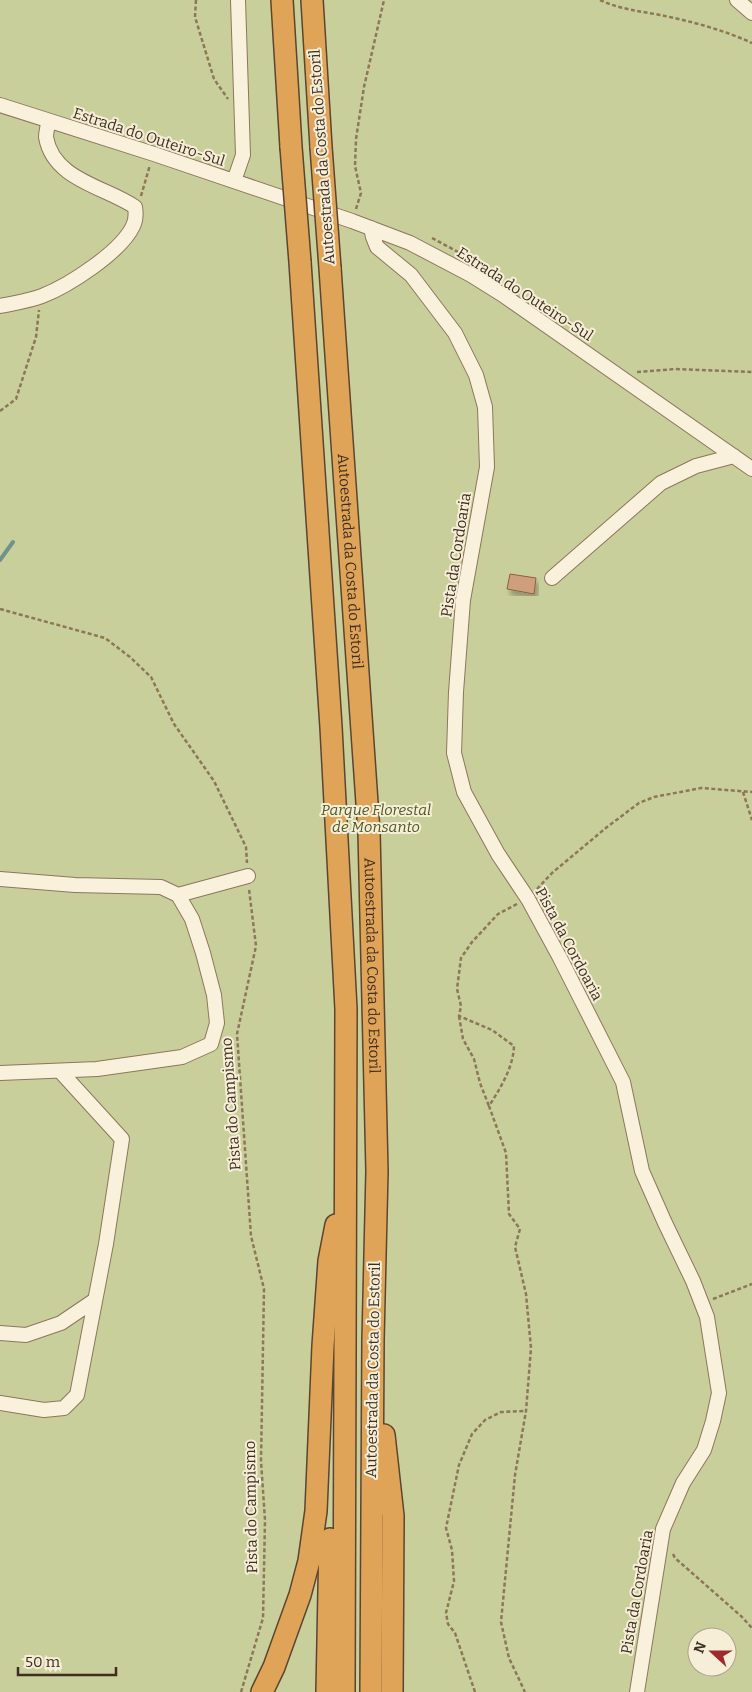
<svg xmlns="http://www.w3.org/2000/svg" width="752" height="1692" font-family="Bitter,serif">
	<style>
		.green { fill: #c9cf9b; fill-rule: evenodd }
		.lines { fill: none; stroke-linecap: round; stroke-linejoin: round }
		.stream { stroke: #6f938a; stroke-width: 4 }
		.building { fill: #cf9f7d; stroke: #8d5f41; filter: url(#shadow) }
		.minor-casing { stroke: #8d765c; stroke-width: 16 }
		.highway-casing { stroke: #5b4430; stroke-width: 24 }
		.path { stroke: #8d765c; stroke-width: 2.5; stroke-dasharray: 4 2.5; stroke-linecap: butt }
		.minor { stroke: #faf1dc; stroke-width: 14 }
		.highway { stroke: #e0a458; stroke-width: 21 }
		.highway-bridge-casing { stroke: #5b4430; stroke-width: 24; stroke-linecap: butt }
		.highway-bridge { stroke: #e0a458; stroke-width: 21 }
		.labels { text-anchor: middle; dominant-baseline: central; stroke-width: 4; stroke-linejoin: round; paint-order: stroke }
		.street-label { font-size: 15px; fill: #3d2e20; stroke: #f7eed8 }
		.park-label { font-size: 15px; font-style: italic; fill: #4d5a26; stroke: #f7eed8 }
	</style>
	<defs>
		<filter id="shadow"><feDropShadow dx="3" dy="5.5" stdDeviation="2.5" flood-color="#0004"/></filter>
	</defs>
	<rect width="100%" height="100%" fill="#f0e4c8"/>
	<path class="green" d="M0,0H752V1692H0ZM697,1637H727V1667H697Z"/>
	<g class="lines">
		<path class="stream" d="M0,560L13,542"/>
	</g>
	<path class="building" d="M510,574L536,578L534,594L507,589Z"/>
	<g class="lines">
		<defs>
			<path id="minor" d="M737,0L752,13
				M0,105L154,154L352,221L410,243L471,275L503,295L752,469
				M234,181L243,155L238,0
				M371,228L373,237L377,247L411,275L455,333L476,375L485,407L487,467L463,600L456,692L454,753L464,792L498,854L528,899L560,958L623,1082L642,1171L665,1223L693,1281L707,1317L719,1393L713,1421L704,1450L683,1483L663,1529L637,1692
				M0,306C14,303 29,301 42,296C68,286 121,252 133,226C136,220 136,213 135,207C106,187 53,180 46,137C46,132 48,126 48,122
				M552,578L661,483L696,466L734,456
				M0,879L75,885L161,887L178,895L192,919L203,953L214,995L217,1023L211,1044L182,1057L97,1069L0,1073
				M178,895L248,876
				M0,1333L26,1335L61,1323L95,1300
				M0,1403L44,1410L64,1408L77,1395L106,1244L122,1139L60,1071"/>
			<g id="highway">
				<path d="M282,0L291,147"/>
				<path d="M312,0L321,147"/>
				<path d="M300,262L331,727L346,1009L344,1692"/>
				<path id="s1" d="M330,268L369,832L377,1171L373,1340L371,1692"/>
				<path d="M384,1435L393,1516L392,1692"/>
				<path d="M262,1692L274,1667L300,1595L309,1561L316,1511L323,1346L329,1261L336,1225"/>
				<path d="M327,1692L330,1539"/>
			</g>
		</defs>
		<use href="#minor" class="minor-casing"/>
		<use href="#highway" class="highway-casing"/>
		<path class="path" d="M196,0L195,17L214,79L228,99
			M600,0C619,9 639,11 660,15C690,21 724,30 752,43
			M141,196L150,165
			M356,209L361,193L355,166L356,139L364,87L384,0
			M432,238L473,260
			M637,372L675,369L752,372
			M0,411L16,399L36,337L39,310
			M0,609L105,638L130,657L151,677L174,724L214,781L246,847L247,863
			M743,792L752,820
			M537,889L552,873L607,827L639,803L654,797L701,788L752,792
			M517,904L498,914L472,942L461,958L457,989L461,1006L459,1016L492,1030L514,1046C513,1068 501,1087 489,1106L506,1153L509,1214L520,1229L515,1247L526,1294L531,1348L526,1411L515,1475L501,1622L509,1658L525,1692
			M459,1016L463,1039L474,1059L480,1083L489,1106
			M713,1299L752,1284
			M673,1554L675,1558L741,1616L752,1628
			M241,1692L263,1618L265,1520L261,1461L264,1289L251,1236L237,1034L256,946L249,889
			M475,1692L455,1633L448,1624L446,1613L454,1581L452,1550L446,1528L459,1465L472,1434L485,1420L501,1412L525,1411"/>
		<use href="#minor" class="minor"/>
		<use href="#highway" class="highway"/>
		<defs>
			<path id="highway-bridge" d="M291,147L300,262
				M321,147L330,268"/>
		</defs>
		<use href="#highway-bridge" class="highway-bridge-casing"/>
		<use href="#highway-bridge" class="highway-bridge"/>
	</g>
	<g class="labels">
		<g class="street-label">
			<text transform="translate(149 137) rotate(18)">Estrada do Outeiro-Sul</text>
			<text transform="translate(322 157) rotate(-94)">Autoestrada da Costa do Estoril</text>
			<text transform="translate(525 294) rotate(33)">Estrada do Outeiro-Sul</text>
			<text transform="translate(456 555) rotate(-81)">Pista da Cordoaria</text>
			<text stroke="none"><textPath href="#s1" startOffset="294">Autoestrada da Costa do Estoril</textPath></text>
			<text transform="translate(569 944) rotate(62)">Pista da Cordoaria</text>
			<text stroke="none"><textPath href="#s1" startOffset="699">Autoestrada da Costa do Estoril</textPath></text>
			<text transform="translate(231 1104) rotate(-94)">Pista do Campismo</text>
			<text transform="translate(373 1370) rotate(-89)">Autoestrada da Costa do Estoril</text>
			<text transform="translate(251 1507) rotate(-91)">Pista do Campismo</text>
			<text transform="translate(637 1592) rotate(-80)">Pista da Cordoaria</text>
		</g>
		<g class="park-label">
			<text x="376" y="810">Parque Florestal<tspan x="376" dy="17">de Monsanto</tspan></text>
		</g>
	</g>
	<g transform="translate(712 1652) rotate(291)"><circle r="24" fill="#f7eed8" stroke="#ada18e"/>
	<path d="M0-4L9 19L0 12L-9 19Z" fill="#9e2a2b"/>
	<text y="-8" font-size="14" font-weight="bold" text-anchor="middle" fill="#3d2e20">N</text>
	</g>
	<path d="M18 1667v8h98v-8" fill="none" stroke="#3d2e20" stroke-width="2.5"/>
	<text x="25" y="1667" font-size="15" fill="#3d2e20" stroke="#f7eed8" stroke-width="4" paint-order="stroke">50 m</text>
</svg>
